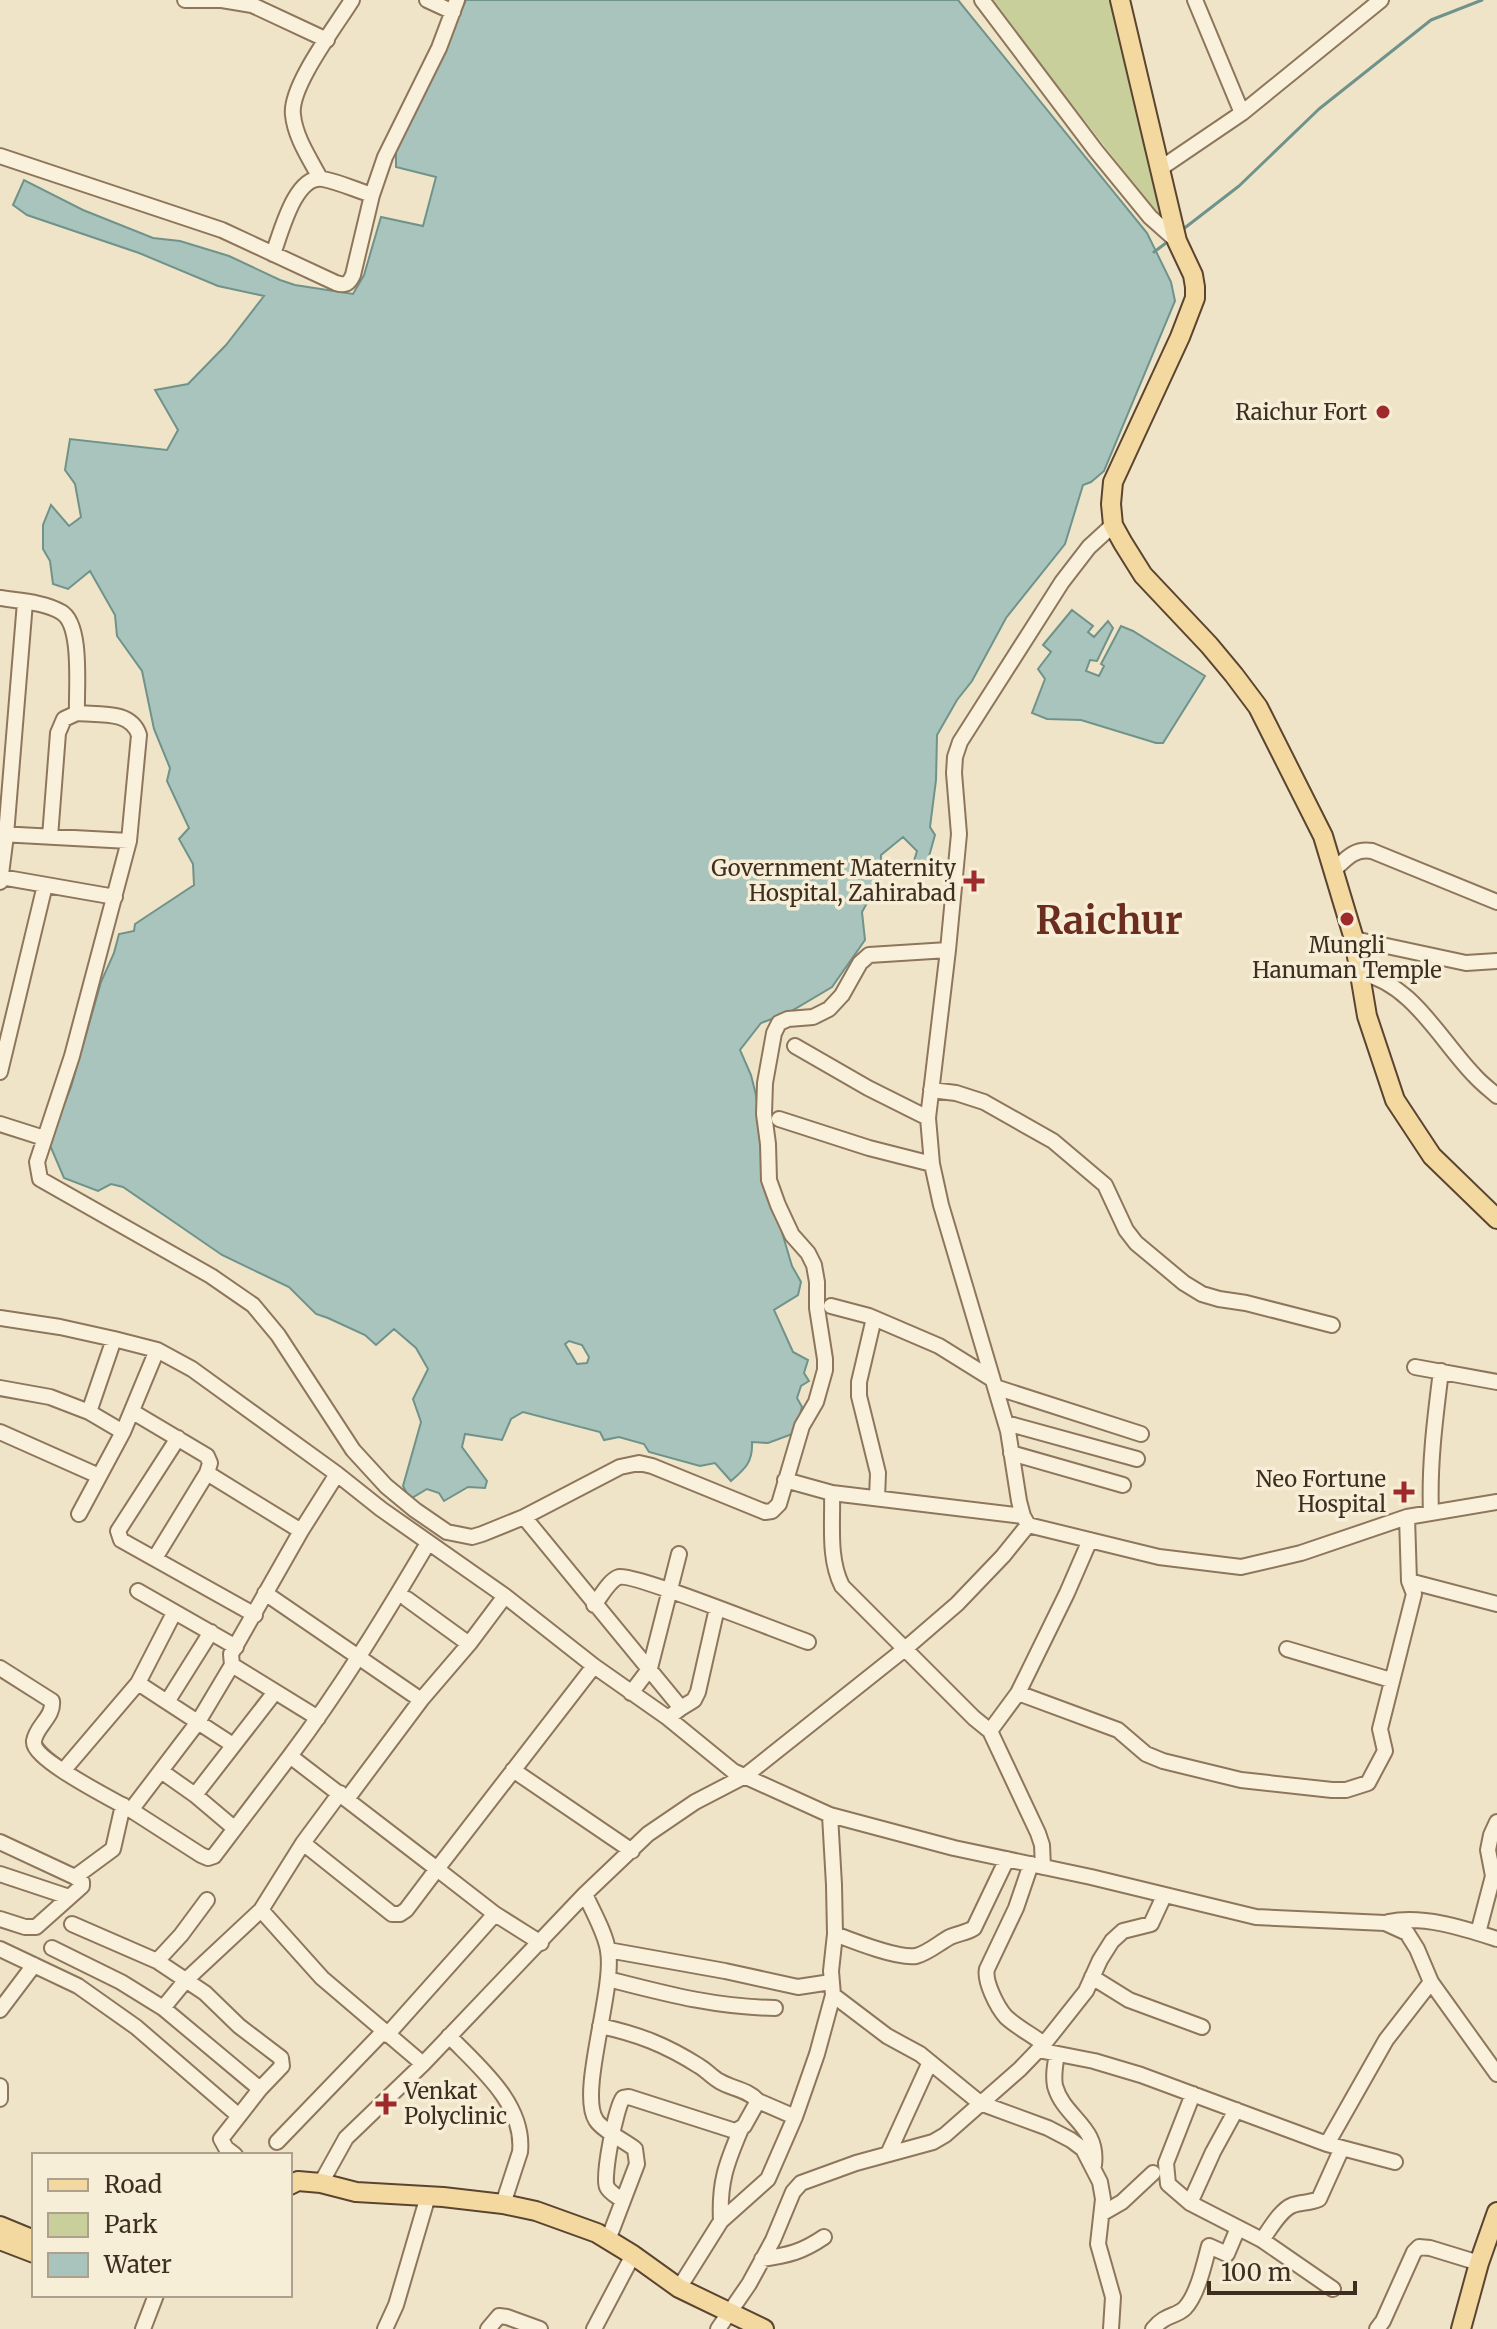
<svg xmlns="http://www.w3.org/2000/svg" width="1497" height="2329" font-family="Merriweather,serif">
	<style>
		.green { fill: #c9cf9b }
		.water { fill: #a9c4bc; stroke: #6f938a; stroke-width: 2; fill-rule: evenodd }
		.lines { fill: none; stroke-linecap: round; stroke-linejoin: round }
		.stream { stroke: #6f938a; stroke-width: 3 }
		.minor-casing { stroke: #8d765c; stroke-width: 18 }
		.major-casing { stroke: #5b4430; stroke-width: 22 }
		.minor { stroke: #faf1dc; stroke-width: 14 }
		.major { stroke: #f3d9a0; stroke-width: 18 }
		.poi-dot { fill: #9e2a2b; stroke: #f7eed8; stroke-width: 3 }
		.labels { text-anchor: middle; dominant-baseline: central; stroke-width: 7; stroke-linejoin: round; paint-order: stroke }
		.poi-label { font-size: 22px; fill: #3d2e20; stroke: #f7eed8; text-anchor: end }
		.town-label { font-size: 38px; font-weight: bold; fill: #6b2e1e; stroke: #f7eed8 }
	</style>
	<rect width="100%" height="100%" fill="#f0e4c8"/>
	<path class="green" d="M991,0H1111L1167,212L1162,220Z"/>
	<path class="water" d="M466,0H958L1147,233L1171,282L1175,301L1104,471L1091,482L1083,485L1065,544L1006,618L972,681L957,700L937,735L936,780L930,827L935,835L926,867L913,864L917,851L903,837L881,855L880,880L862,912L865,940L832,987L788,1013L761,1023L740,1050L751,1075L756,1095L764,1152L761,1175L781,1229L792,1266L801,1282L798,1295L774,1310L793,1352L808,1360L804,1373L809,1381L801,1386L797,1398L802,1407L795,1433L768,1443L752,1442C753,1462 745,1469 731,1481L715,1463L700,1466L649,1452L644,1444L619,1437L604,1440L600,1432L523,1412L511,1419L502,1440L465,1434L462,1447L487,1481L485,1488L468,1487L444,1501L439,1493L427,1489L410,1499L403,1486L421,1422L413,1399L428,1369L416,1348L394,1329L376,1345L365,1335L328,1318L316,1314L289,1287L222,1255L123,1187L111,1184L98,1191L64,1178L49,1143L71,1087L101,982L114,953L119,934L134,931L135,924L194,885L193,864L179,839L189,828L167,781L170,768L154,729L142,671L117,636L115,615L90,571L68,589L53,584L50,561L43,549V525L51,505L69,526L81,517L75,484L65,470L70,439L167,450L178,430L155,390L188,384L226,345L264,296L218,286L139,253L27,215L13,205L24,180L83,210L153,238L180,241L229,256L280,280L295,285L353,294L364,275L381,217L423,226L436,177L396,167V149ZM569,1341L582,1345L589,1357L587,1363L577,1364L565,1344Z
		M1072,610L1093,626L1088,632L1094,637L1108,621L1113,628L1097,661L1090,660L1086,671L1099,676L1104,666L1101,664L1121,626L1133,631L1205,676L1163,743H1156L1081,720L1047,719L1032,713L1045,679L1038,669L1051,652L1043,645Z"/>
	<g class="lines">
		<path class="stream" d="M1182,230L1239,186L1319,109L1431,20L1482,0
			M1154,252L1170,240"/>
		<defs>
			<path id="minor" d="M185,0H222L252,5L327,40
				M427,0L453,12
				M982,0L1096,151L1150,217L1177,241
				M1195,0L1242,113
				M0,156L222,230L336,283C345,286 349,284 353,275L372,195L385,157L439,48L457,0
				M1161,168L1242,113L1381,0
				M320,178C310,159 295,137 293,115C289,87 336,26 352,0
				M273,254C281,233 295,174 323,179C339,182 356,190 372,195
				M0,598C19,601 44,602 61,612C83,624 76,690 77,713C99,715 131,710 139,735L129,841L72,1056L37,1162L40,1179L211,1276L253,1305L278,1335L353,1450L386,1486L415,1510L447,1532L472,1537L482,1534L524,1517L620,1467L639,1463L652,1466L765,1512L772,1511L779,1504L802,1426L816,1402L825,1370V1359L817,1308V1282L814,1265L808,1253L792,1235L778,1205L769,1180L768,1144L764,1114L765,1083L774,1033L779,1023L788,1019L813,1017L829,1009L842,995L860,963L869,955L948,950
				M0,834L129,841
				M50,837L58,733L64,719L77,713
				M1333,871C1346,859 1354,848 1372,851L1497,902
				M1,877L115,897
				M0,882L6,835L25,602
				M1354,939L1466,963L1497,961
				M1360,973C1412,983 1440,1040 1474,1075C1481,1083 1489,1089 1497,1096
				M795,1046L868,1088L928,1118
				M0,1072L45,885
				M931,1090L956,1093L984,1102L1053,1141L1105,1185L1126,1230L1136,1243L1184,1283L1202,1294L1219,1299L1246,1303L1332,1325
				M779,1119L869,1148L932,1164
				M0,1124L44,1138
				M831,1306L869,1316L939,1346L992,1379
				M0,1318L60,1327L114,1339L157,1350L192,1369L337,1474L381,1509L505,1596L594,1666L668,1718L733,1771L830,1815L954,1848L1091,1877L1256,1917L1385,1923L1407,1933L1417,1949L1431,1982L1497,2074
				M874,1318L859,1382V1396L878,1473L877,1498
				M1415,1367L1497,1382
				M995,1387L1141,1434
				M0,1388L50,1397L89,1412L123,1432
				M89,1412L114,1339
				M133,1412L207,1456L210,1463L207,1473L155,1558
				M1006,1423L1137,1459
				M0,1432L99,1476
				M178,1438L118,1531L121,1540L255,1615
				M1011,1453L1123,1485
				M207,1473L301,1531
				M785,1480L832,1493L1023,1516
				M832,1493C833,1524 828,1558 842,1586L974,1718L990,1731L1038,1833L1042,1845L1043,1867
				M1431,1513C1429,1465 1435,1419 1441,1371
				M79,1514L123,1432L157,1350
				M524,1517L681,1708L668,1718
				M1028,1525L1023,1516L1019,1501L1008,1431L941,1205L932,1164L928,1118L948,950L959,834L954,773L955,757L960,742L1062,582L1089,547L1113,525
				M1409,1581L1497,1604
				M138,1591L236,1647
				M265,1593L421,1700L347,1799
				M407,1599L469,1644
				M594,1605C600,1598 609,1580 619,1577C634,1573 782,1633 808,1642
				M211,1632L167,1702L233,1745
				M1287,1649L1391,1680
				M0,1668L52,1701C54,1717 36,1726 34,1741C31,1759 114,1800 131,1810L198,1722L232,1665
				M138,1683L167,1702
				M631,1693L650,1668L679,1554
				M1018,1693L1118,1730L1146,1754L1163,1761L1241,1780L1332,1790H1346L1368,1783L1385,1751L1380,1729L1414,1594L1409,1581L1407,1517
				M421,1700L469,1644L505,1596
				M681,1708L694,1700L698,1692L717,1608
				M318,1718L232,1665L231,1654L301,1531L337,1474
				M990,1731L1018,1693L1067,1593L1090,1540
				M513,1770L632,1851
				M63,1771L138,1683L174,1613
				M161,1771L195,1795L234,1828
				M340,1793L303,1843L261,1910L322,1978L423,2064
				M195,1795L275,1692
				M131,1810L201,1855L208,1858L214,1856L290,1756
				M0,1842L75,1877L82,1882V1886L36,1927H25L0,1919
				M303,1843L392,1914H400L406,1910L437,1869L290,1756C341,1688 385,1616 428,1543
				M1031,1864L1016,1908L987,1969C984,1981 997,2007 1006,2017C1017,2027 1032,2035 1044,2044
				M0,1874L69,1897
				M75,1877L113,1849L123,1805
				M585,1894C592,1910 606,1934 608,1951C615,1989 578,2093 596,2120C602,2130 625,2141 635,2149L637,2164L608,2240
				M1388,1922C1424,1915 1463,1928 1497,1939
				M72,1924L157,1961L205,1993L239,2026L281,2058L282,2066L260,2089
				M1478,1933L1493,1876L1488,1850L1491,1835L1497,1822
				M835,1934C853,1941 898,1959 916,1956C928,1953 939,1943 950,1937C959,1933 966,1933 974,1928L1007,1859
				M541,1943L495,1914L437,1869L594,1666
				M52,1948L121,1982L163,2008L260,2089L221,2139L226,2148L235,2155
				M0,1949L78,1986L136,2027L239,2116
				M608,1950L725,1971L798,1987L831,1982
				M157,1961L181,1935L207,1900
				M1092,1977L1129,2000L1202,2027
				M608,1979C667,1994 714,2007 775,2008
				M833,1995L887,2036L920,2054L980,2103L1048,2128L1071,2140L1083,2149L1100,2182L1103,2199L1098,2244L1113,2297L1111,2329
				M163,2008L186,1980L261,1910
				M0,2010L34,1965
				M600,2026C638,2034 666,2045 699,2066C706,2070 712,2077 719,2081C732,2089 747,2089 758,2101
				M387,2035L495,1914
				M449,2036C479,2067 525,2104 520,2152L503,2204
				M1038,2050L1094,2061L1141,2075L1327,2144L1395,2162
				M1057,2054C1055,2065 1053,2075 1055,2086C1064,2118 1099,2126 1094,2165
				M0,2086V2099
				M1193,2094L1166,2163L1168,2184L1190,2203L1262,2240L1333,2289
				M277,2142L384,2031
				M1327,2144L1386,2040L1431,1982
				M888,2154L930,2062
				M321,2183L346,2138L423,2064L585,1894L648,1834L695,1802L745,1776L906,1648L957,1604L1003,1556L1028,1525L1159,1557L1241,1567L1301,1553L1407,1517L1497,1502
				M622,2200C617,2196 610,2193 607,2187C602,2178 616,2107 623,2098L629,2097L735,2131L744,2126L758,2101L795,2117
				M1190,2203L1213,2152L1236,2110
				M1103,2213L1122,2202L1153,2173
				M721,2221C719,2183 726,2164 741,2129
				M1262,2240C1270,2229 1280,2210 1293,2205C1302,2202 1310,2203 1319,2199L1342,2148
				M762,2259C789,2255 802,2252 824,2237
				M679,2288L721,2221L768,2179L795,2117L817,2054L833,1995L831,1971L835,1934L834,1885L830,1815
				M143,2329L156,2295
				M385,2329L396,2305L428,2196
				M488,2329L499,2316L507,2317L540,2329
				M594,2329L633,2255
				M718,2329L749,2284L773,2240L793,2192L801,2183L856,2163L933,2142L945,2135L1020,2069L1044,2044L1086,1991L1100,1960L1112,1941L1123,1931L1151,1924L1164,1896
				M1153,2329C1165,2314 1176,2317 1185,2308C1198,2294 1204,2264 1209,2246L1227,2254L1238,2228
				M1377,2329L1383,2321L1414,2252L1419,2247L1430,2248L1479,2263"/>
			<path id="major" d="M1120,0L1177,241L1193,275L1195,287V298L1180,337L1113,482L1111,504L1113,525L1123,543L1143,575L1209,645L1234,675L1258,707L1323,836L1354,939L1367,1016L1395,1100L1432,1156L1497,1219
				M290,2185L298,2181L321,2183L356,2192L443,2197L503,2204L536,2211L597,2233L633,2255L679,2288L764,2329
				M0,2226L34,2240
				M0,2240L34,2253
				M1461,2329L1479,2263L1497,2212"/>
		</defs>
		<use href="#minor" class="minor-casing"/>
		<use href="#major" class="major-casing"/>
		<use href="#minor" class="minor"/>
		<use href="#major" class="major"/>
	</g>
	<g class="poi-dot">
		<circle cx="1383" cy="412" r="8"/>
		<path d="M970 869h8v8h8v8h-8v8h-8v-8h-8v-8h8z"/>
		<circle cx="1347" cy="919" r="8"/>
		<path d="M1400 1480h8v8h8v8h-8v8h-8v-8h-8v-8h8z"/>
		<path d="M382 2092h8v8h8v8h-8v8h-8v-8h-8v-8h8z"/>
	</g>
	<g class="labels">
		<g class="poi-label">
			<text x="1367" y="412">Raichur Fort</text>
			<text x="956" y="868">Government Maternity<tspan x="956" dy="25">Hospital, Zahirabad</tspan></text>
			<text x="1347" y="945" text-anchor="middle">Mungli<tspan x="1347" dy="25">Hanuman Temple</tspan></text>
			<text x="1386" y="1479">Neo Fortune<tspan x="1386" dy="25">Hospital</tspan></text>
			<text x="404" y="2091" text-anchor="start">Venkat<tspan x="404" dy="25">Polyclinic</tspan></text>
		</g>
		<g class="town-label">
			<text x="1109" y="920">Raichur</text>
		</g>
	</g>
	<rect x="32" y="2153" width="260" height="144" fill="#f7eed8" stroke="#ada18e" stroke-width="2"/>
	<rect x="48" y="2179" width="40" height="12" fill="#f3d9a0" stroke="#ada18e" stroke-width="2"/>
	<text x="104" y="2193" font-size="24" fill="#3d2e20">Road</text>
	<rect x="48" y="2213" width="40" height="24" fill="#c9cf9b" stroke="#ada18e" stroke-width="2"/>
	<text x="104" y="2233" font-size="24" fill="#3d2e20">Park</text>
	<rect x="48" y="2253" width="40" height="24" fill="#a9c4bc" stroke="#ada18e" stroke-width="2"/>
	<text x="104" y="2273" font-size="24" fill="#3d2e20">Water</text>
	<path d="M1209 2281v12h146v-12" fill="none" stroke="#3d2e20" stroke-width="4"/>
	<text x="1221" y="2281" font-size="24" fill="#3d2e20" stroke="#f7eed8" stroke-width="6" paint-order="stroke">100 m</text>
</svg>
